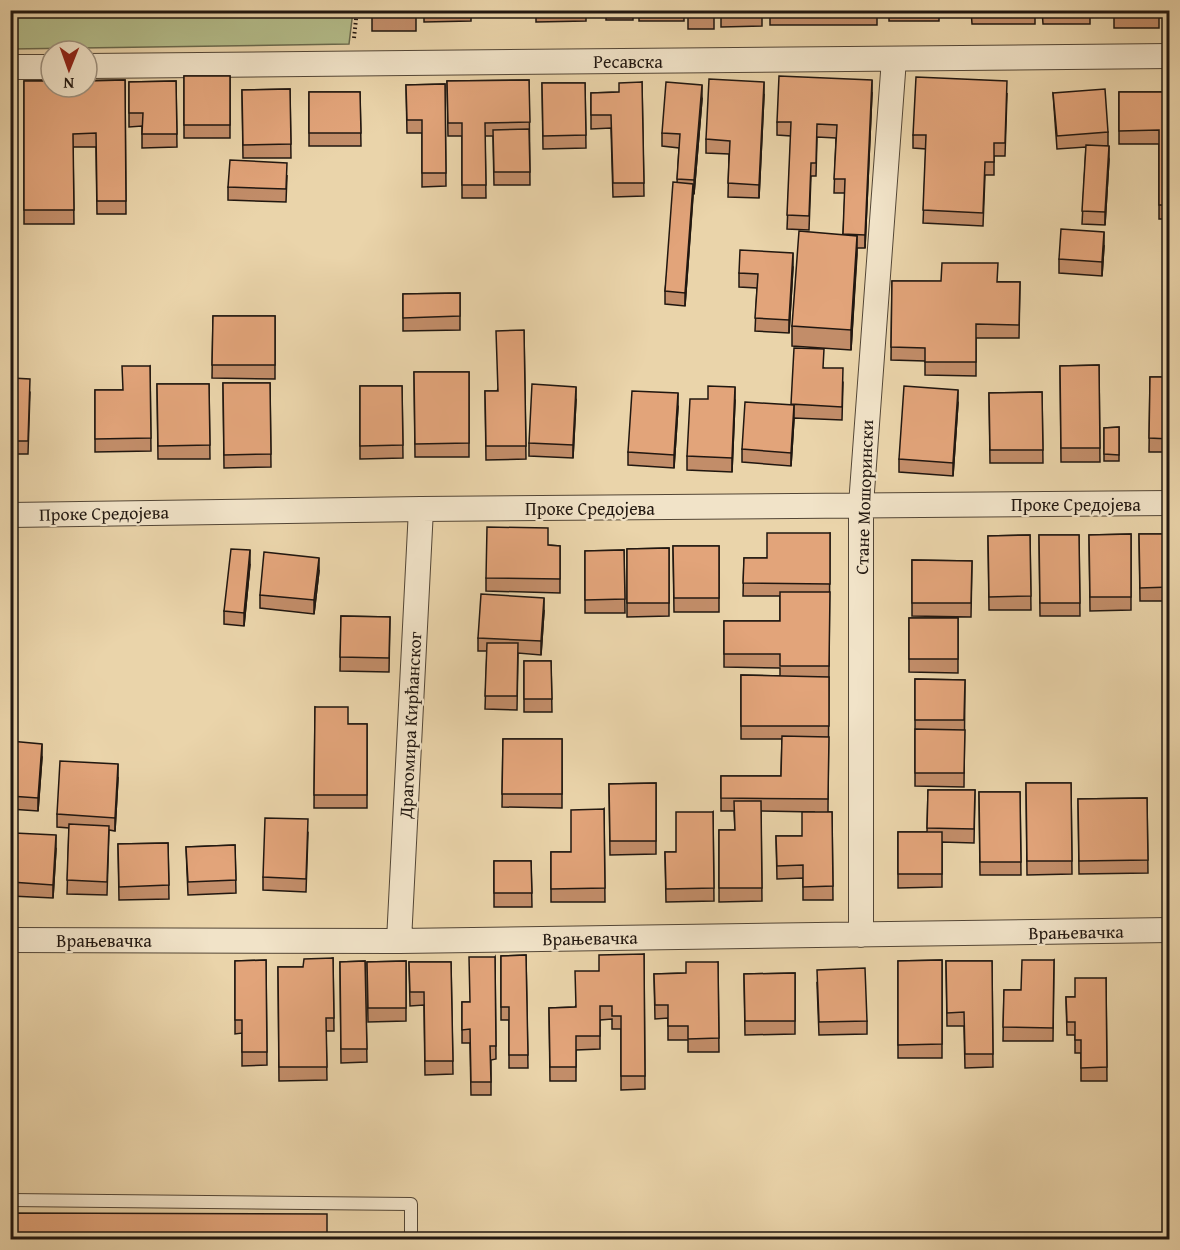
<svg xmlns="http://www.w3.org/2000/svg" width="1180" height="1250" font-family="'Gentium Book Plus',serif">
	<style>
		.green { fill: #b4bd8b; stroke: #6a6a4e; stroke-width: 1.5 }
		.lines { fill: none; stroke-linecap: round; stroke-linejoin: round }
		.lane-casing { stroke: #534636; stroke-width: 14 }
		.street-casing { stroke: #534636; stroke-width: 26 }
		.path { stroke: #211710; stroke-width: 4; stroke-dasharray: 1.5 3; stroke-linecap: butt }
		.lane { stroke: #f1e3c8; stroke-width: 12 }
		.street { stroke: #f1e3c8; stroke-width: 24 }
		.wall { fill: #c28d69; stroke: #211710; stroke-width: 1.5 }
		.shaded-wall { fill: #9e7355; stroke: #211710; stroke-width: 1.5 }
		.building { fill: #e2a47a; stroke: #211710; stroke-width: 1.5 }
		.labels { text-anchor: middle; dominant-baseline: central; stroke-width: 4.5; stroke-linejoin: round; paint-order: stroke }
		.street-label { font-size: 18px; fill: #211710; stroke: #f1e3c8 }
	</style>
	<rect width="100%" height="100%" fill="#ead4aa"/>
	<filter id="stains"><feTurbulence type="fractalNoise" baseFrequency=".00333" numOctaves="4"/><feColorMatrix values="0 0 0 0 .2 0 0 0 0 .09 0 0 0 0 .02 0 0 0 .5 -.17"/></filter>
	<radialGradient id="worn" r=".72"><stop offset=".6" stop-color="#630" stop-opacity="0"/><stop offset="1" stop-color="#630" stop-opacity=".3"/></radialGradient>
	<path class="green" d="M10,11L11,10L353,11L349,44L11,49Z"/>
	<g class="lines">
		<defs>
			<path id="lane" d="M10,1200L411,1204V1240"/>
			<path id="street" d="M87,66L1170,56
				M10,67H51
				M10,515L421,509L1170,503
				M861,935V505L894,59
				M10,940L399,941L1170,930
				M399,941L421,509"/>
		</defs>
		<use href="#lane" class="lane-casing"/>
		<use href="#street" class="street-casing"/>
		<path class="path" d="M354,38L357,10"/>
		<use href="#lane" class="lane"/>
		<use href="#street" class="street"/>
	</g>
	<path class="wall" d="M372,10H416V31H372Z
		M424,10H471V21L424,22Z
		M481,10H532V13L481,14Z
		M536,10H586V21L536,22Z
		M606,10H633V20H606Z
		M639,10H684V21H639Z
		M688,10H714V29H688Z
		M721,10H762V26L721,27Z
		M770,10H877V25H770Z
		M889,10H939V21H889Z
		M971,10H1035V24H972Z
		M1042,10H1090V24H1043Z
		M1114,10H1159V28H1114Z
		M184,76H230V138H184Z
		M125,80L126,214H97L96,147H73L74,224H24V81Z
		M529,80L530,185H494L493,136H485L486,198H462V136H448L447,81Z
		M176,81L177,147L142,148V126L129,127V82Z
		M642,82L644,196L613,197L611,128L591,129V93L619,92Z
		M542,83H585L586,148L543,149Z
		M445,84L446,186L422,187V133H407L406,85Z
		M290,89L291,158H243L242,90Z
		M309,92H360L361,146H309Z
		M1119,92H1170V219H1159V144H1119Z
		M872,93L865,248H857L851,350L792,346V326L843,235L845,193H834L836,138L817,137L816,176H811L809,230L787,229L791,136L777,135V122Z
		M1053,93L1108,132V146H1104L1109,159L1105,225L1082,224L1086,147L1057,149Z
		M1007,94L1005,156H994V175H985L983,226L923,223L926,149L913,148V135Z
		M764,95L759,198L728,197L729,154L706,153V139Z
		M702,99L694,194H693L685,306L665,304V291L677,183L679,148L662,146V133Z
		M287,176L286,202L228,200V187Z
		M1104,246L1102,276L1059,273V259Z
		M793,267L789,333L755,331L757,288L739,287V273Z
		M892,281L1020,282L1019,338H976V376L925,375V361L891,360Z
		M460,293V330L403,331V294Z
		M213,316H275V379L212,378Z
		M524,330L526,459L486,460L485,391H497Z
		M1099,365L1100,462H1061L1060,366Z
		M10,366L13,378L30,392L28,454H10Z
		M150,366L151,451L95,452V390H122Z
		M824,368L843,382L842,420L794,418L791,466L742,462V449L791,405Z
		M414,372H469V457H415Z
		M1150,377H1170V452H1149Z
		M223,383H270L271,467L224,468Z
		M157,384H209L210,459H158Z
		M360,386H402L403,458L360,459Z
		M1042,392L1043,463H990L989,393Z
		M576,400L573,458L529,456V443Z
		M735,401L732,472L687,470V456Z
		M958,403L953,476L899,472V459Z
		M678,407L674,468L628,465V452Z
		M1119,427V461H1104V428Z
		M830,533L828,812H832L833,900H803V878L777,879L776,836H802L814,812L761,811L762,901L719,902V830H735L734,811H721V776H781L782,739H741V675L780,676V668L724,667V621H780V596H743L744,558H767Z
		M1131,534V610L1090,611L1089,535Z
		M1139,534H1170V601H1140Z
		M1030,535L1031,610H989L988,536Z
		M1039,535H1079L1080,616H1040Z
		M548,545L560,546V593L486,591V578Z
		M673,546H719V612H674Z
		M669,548V616L627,617V549Z
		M624,550L625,613H585V551Z
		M912,560L972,561L971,617L912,616Z
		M250,564L244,626L224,624V611Z
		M319,571L314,614L260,608V595Z
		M544,611L541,655L518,653L517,710L485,709L487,651H478V638Z
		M341,616L390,617L389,672L340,671Z
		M909,618H958V673L909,672Z
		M524,661H551L552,712H524Z
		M915,679L965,680L964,787L915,786Z
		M315,707L348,724H367V808H314Z
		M503,739H562V808L502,807Z
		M10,741L42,757L38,811L10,809Z
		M118,778L115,831L109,830L107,895L67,894L69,828L57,827V814Z
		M656,783V854L610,855L609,784Z
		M1026,783H1071L1072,874L1027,875Z
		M928,790H975L974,843L942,842V887L898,888V832H927Z
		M979,792H1020L1021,875H980Z
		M1147,798L1148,873L1079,874L1078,799Z
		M604,809L605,902H551V852H571Z
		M713,812L714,901L666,902L665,852H676Z
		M308,833L306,892L263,890V877Z
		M168,843L169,899L119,900L118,844Z
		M235,845L236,893L188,895L186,847Z
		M56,849L53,898L11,896V882Z
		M494,861H531L532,907H494Z
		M644,954L645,1089L621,1090V1029H612V1019L600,1020V1049L576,1050V1081H550L549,1008L575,1007L599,971Z
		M526,955L528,1068H509V1020H501V956Z
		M495,957L496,1059L491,1060V1095H471L470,1043H462V1002H470Z
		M333,958L334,1031H326L327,1080L279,1081L278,967H303Z
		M266,960L267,1065L242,1066V1033L235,1034V961Z
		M942,960V1058H898V961Z
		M1054,960L1053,1041H1003L1004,990H1021Z
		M365,961L367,1062L341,1063L340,962Z
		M406,961V1021L368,1022L367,962Z
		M946,961H992L993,1067L965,1068L964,1026H947Z
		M409,962H451L453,1074L425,1075L424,1005L410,1006Z
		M718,962L719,1052H688V1040H668V1018L655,1019L654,974L686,973Z
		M795,973V1034L745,1035L744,974Z
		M1106,978L1107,1081H1081V1053H1075V1035H1067L1066,997H1075Z
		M817,983L867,1021V1034L819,1035Z"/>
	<path class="shaded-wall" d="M872,80V93L865,248V235Z
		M764,82V95L759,198V185Z
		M702,85V99L694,194V180Z
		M1109,146V159L1105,225V212Z
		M693,184V197L685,306V293Z
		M1104,232V246L1102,276V262Z
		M857,236V255L851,350V330Z
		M793,253V267L789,333V320Z
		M576,387V400L573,458V445Z
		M735,387V401L732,472V458Z
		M958,390V403L953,476V463Z
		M678,393V407L674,468V455Z
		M794,405V419L791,466V453Z
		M250,550V564L244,626V613Z
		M319,558V571L314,614V600Z
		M544,598V611L541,655V641Z
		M42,744V757L38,811V798Z
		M118,764V778L115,831V818Z
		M56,835V849L53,898V885Z"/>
	<path class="building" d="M372,10H416V17H372Z
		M688,10H714V16H688Z
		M721,10H762V13L721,14Z
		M770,10H877V11L770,12Z
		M972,10H1035V11H972Z
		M1114,10H1159V14H1114Z
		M184,76H230V125H184Z
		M779,76L872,80L865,235L843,234L845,179H834L837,125L817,124L816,163H811L809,216L787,215L791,122H777Z
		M916,77L1007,81L1005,143H994V162H985L983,213L923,210L926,135H913Z
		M709,79L764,82L759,185L728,183L730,141L706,139Z
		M125,80L126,201H97L96,133L73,134L74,210H24V81H51V87H87V81Z
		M529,80L530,122L485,123L486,185H462V123H448L447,81Z
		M176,81L177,134H142L143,113H129V82Z
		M642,82L644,183H613L611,115H591V93L619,92V83Z
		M666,82L702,85L694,180L677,179L680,134L662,133Z
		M542,83H585L586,135L543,136Z
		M445,84L446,173H422V120H407L406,85Z
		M290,89L291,144L243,145L242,90Z
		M1105,89L1108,132L1057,136L1053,93Z
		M309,92H360L361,133H309Z
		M1119,92H1170V205H1159V130L1119,131Z
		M529,129L530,172H494L493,130Z
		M1086,145L1109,146L1105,212L1082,211Z
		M230,160L287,163L286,189L228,187Z
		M673,182L693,184L685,293L665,291Z
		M1061,229L1104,232L1102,262L1059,259Z
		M799,231L857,236L851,330L792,326Z
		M740,250L793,253L789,320L755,318L758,274L739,273Z
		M942,263H998L997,282H1020L1019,325L976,324V362H925V348L891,347L892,281H941Z
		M460,293V316L403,318V294Z
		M213,316H275V365H212Z
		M524,330L526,446H486L485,391H498L496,331Z
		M794,348L824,349L823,368H843L842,407L791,404Z
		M1099,365L1100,448H1061L1060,366Z
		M10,366H13L12,378L30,379L28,441H10Z
		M122,366H150L151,438L95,439V390H123Z
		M414,372H469V443L415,444Z
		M1150,377H1170V439L1149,438Z
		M223,383H270L271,454L224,455Z
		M157,384H209L210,445L158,446Z
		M532,384L576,387L573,445L529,443Z
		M360,386H402L403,445L360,446Z
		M708,386L735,387L732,458L687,456L690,399H708Z
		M904,386L958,390L953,463L899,459Z
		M632,391L678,393L674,455L628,452Z
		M1042,392L1043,450H990L989,393Z
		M745,402L794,405L791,453L742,449Z
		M1119,427V455L1104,454V428Z
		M487,527L548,528V545L560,546V579L486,578Z
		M767,533H830V584L743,583L744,558H767Z
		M1131,534V597H1090L1089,535Z
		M1139,534H1170V587L1140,588Z
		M1030,535L1031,596L989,597L988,536Z
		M1039,535H1079L1080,603H1040Z
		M673,546H719V598H674Z
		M669,548V603H627V549Z
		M231,549L250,550L244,613L224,611Z
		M624,550L625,599L585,600V551Z
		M264,552L319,558L314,600L260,595Z
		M912,560L972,561L971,603H912Z
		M780,592H830L829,666H780V654H724V621H780Z
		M481,594L544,598L541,641L478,638Z
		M341,616L390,617L389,658L340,657Z
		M909,618H958V659H909Z
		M487,643H518L517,696H485Z
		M524,661H551L552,699H524Z
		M741,675L829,677V726H741Z
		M915,679L965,680L964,720H915Z
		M315,707H348V724H367V795H314Z
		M915,729L965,730L964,773H915Z
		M782,736L829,737L828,799L721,798V776H781Z
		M503,739H562V794H502Z
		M10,741L42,744L38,798L10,796Z
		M60,761L118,764L115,818L57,814Z
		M656,783V841H610L609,784Z
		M1026,783H1071L1072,861H1027Z
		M928,790H975L974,829L927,828Z
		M979,792H1020L1021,862H980Z
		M1147,798L1148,860L1079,861L1078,799Z
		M734,801H761L762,888H719V830H735Z
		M604,809L605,888L551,889V852H571V810Z
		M676,812H713L714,888L666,889L665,852H676Z
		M802,812H832L833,886L803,887V865L777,866L776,836H802Z
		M265,818L308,819L306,879L263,877Z
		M69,824L109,826L107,882L67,880Z
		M898,832H942V874H898Z
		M14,833L56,835L53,885L11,882Z
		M168,843L169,885L119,887L118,844Z
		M235,845L236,880L188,882L186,847Z
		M494,861H531L532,893H494Z
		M644,954L645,1076H621V1016H612V1006H600V1036H576V1067H550L549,1008L576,1007L575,971H599V955Z
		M526,955L528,1055H509V1007H501V956Z
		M469,957H495L496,1046H490L491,1082H471L470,1029L462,1030V1002H470Z
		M333,958L334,1018H326L327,1067H279L278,967H303L304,959Z
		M266,960L267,1052H242V1020H235V961Z
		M942,960V1044L898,1045V961Z
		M1022,960H1054L1053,1028L1003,1027L1004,990H1021Z
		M365,961L367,1049H341L340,962Z
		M406,961V1008H368L367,962Z
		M946,961H992L993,1054H965L964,1012L947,1013Z
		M409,962H451L453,1061H425L424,992H410Z
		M686,962H718L719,1038L688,1039V1026H668V1005H655L654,974L686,973Z
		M865,968L867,1021L819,1022L817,970Z
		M795,973V1021H745L744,974Z
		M1075,978H1106L1107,1067L1081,1068V1040H1075V1022H1067L1066,997H1075Z
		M10,1213L327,1214V1239H10Z"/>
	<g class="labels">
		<g class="street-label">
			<text x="628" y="61">Ресавска</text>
			<text transform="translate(864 497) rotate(-88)">Стане Мошорински</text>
			<text x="1076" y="504">Проке Средојева</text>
			<text x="590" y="508">Проке Средојева</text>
			<text transform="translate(104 513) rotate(-1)">Проке Средојева</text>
			<text transform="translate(410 725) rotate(-87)">Драгомира Кирћанског</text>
			<text transform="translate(1076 932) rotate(-1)">Врањевачка</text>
			<text transform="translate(590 938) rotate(-1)">Врањевачка</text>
			<text x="104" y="940">Врањевачка</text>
		</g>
	</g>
	<rect width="1180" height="1250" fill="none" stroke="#ead4aa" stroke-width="36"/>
	<rect x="12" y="12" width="1156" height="1226" fill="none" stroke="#211710" stroke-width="3"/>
	<rect x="18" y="18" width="1144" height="1214" fill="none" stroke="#211710" stroke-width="1.5"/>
	<g transform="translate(69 69) rotate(181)"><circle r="28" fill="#f1e3c8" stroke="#9e917e" stroke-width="1.5"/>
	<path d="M0-4.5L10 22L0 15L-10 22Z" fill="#8f2418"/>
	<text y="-9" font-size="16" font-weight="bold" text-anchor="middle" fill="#211710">N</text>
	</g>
	<rect width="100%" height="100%" filter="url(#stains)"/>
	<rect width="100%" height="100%" fill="url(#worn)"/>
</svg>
